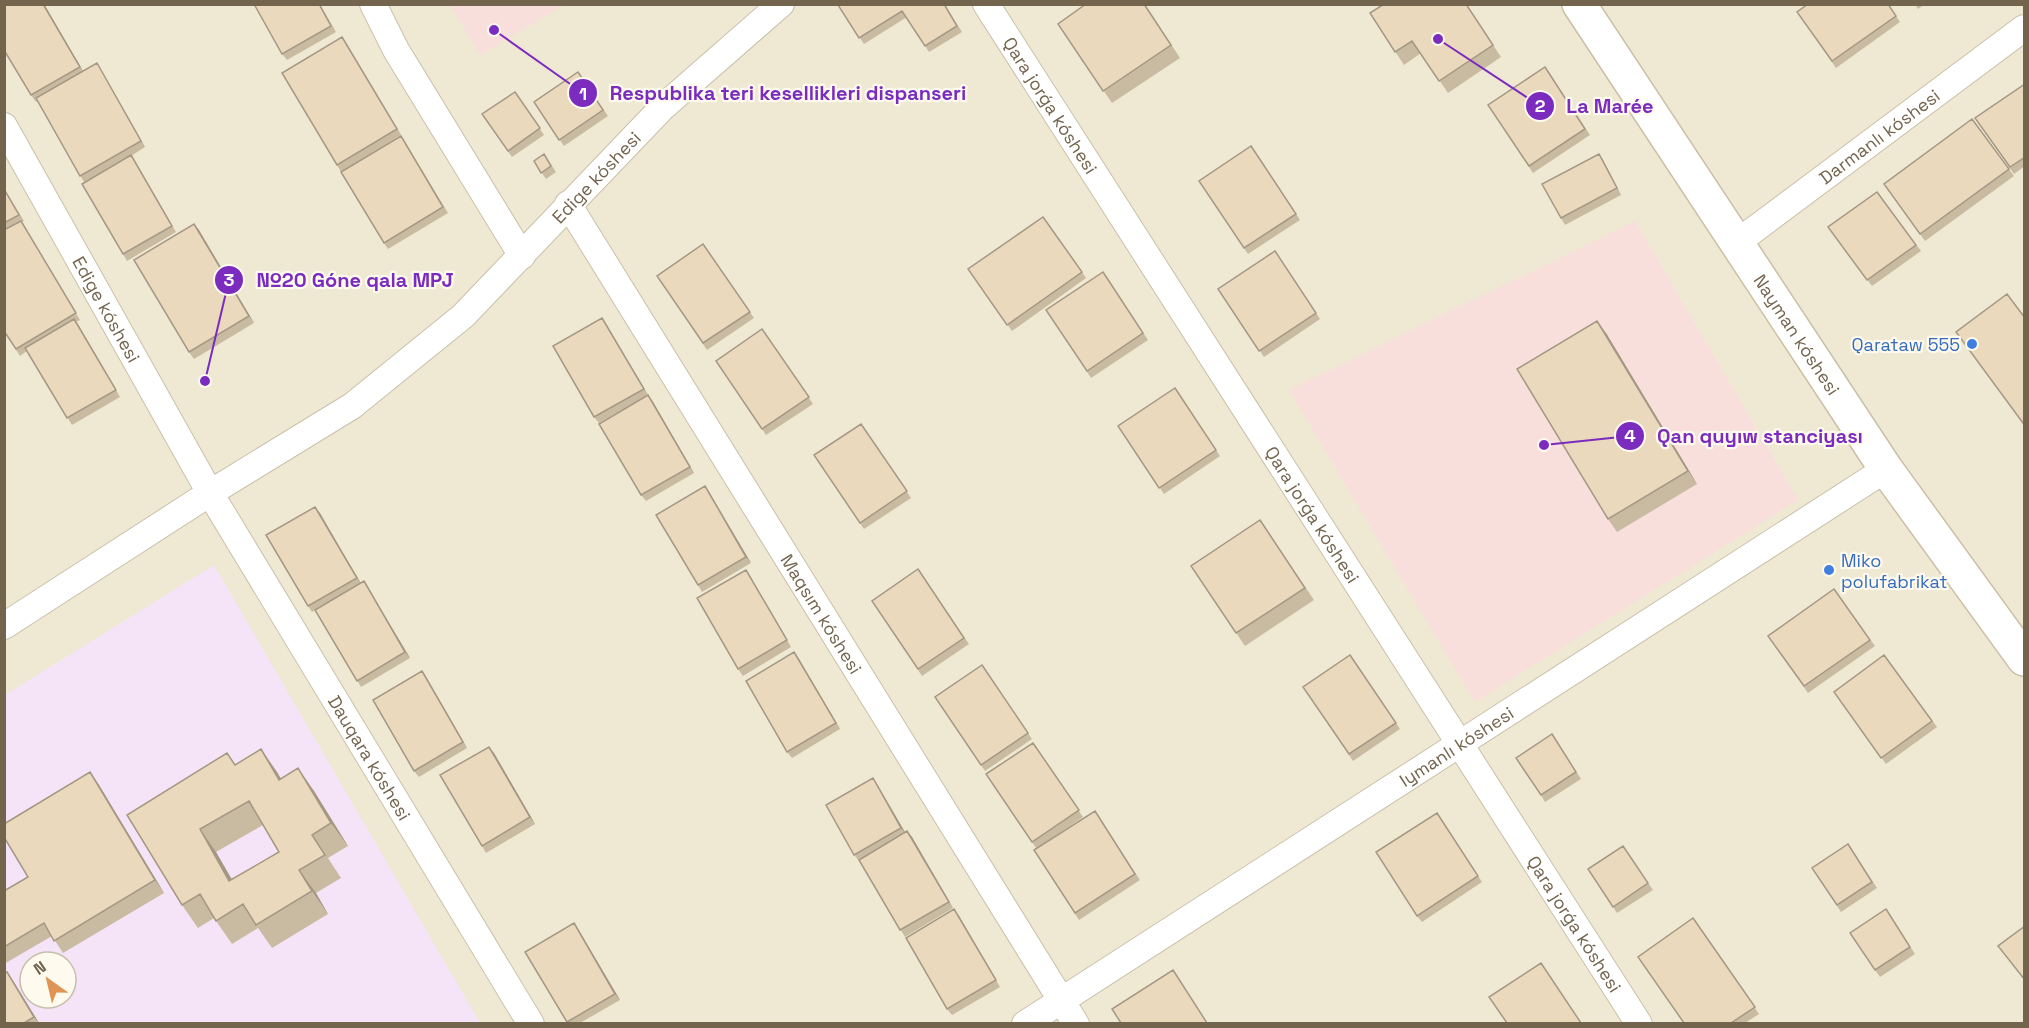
<svg xmlns="http://www.w3.org/2000/svg" width="2029" height="1028" font-family="'Space Grotesk',sans-serif">
	<style>
		.residential { fill: #efe9d3; fill-rule: evenodd }
		.education { fill: #f5e4f7; fill-rule: evenodd }
		.medical { fill: #f8dfdb }
		.lines { fill: none; stroke-linecap: round; stroke-linejoin: round }
		.minor-casing { stroke: #c9c0ab; stroke-width: 28 }
		.secondary-casing { stroke: #cabfa7; stroke-width: 36 }
		.minor { stroke: #fff; stroke-width: 26 }
		.secondary { stroke: #fff; stroke-width: 33 }
		.wall { fill: #c9bba2; fill-rule: evenodd }
		.shaded-wall { fill: #a49884 }
		.building { fill: #ead9bc; stroke: #a49884; stroke-width: 1.5; fill-rule: evenodd }
		.shop-dot { fill: #3f7fe0; stroke: #fefbee; stroke-width: 2 }
		.labels { text-anchor: middle; dominant-baseline: central; stroke-width: 4.5; stroke-linejoin: round; paint-order: stroke }
		.street-label { font-size: 18px; fill: #73644d; stroke: #fefbee }
		.shop-label { font-size: 18px; fill: #366cbe; stroke: #fefbee; text-anchor: end }
		.leader { fill: none; stroke: #7b2cbf; stroke-width: 2 }
		.callout-dot { fill: #7b2cbf; stroke: #fefbee; stroke-width: 2 }
		.mark-label { font-size: 18px; text-anchor: middle; font-weight: bold; fill: #fff }
		.callout-label { font-size: 20px; text-anchor: middle; font-weight: bold; fill: #7b2cbf; stroke: #fefbee; stroke-width: 4.5; stroke-linejoin: round; paint-order: stroke }
	</style>
	<rect width="100%" height="100%" fill="#fbf8e7"/>
	<path class="residential" d="M5,5H2024V1023L5,1024ZM30,962H66V998H30Z"/>
	<path class="education" d="M214,565L480,1023L5,1024V695ZM30,962H66V998H30Z"/>
	<path class="medical" d="M450,5H565L480,55Z
		M1635,221L1798,500L1475,702L1289,390Z"/>
	<g class="lines">
		<defs>
			<g id="minor">
				<path d="M373,4L396,50L522,256"/>
				<path id="s1" d="M986,4L1639,1024"/>
				<path id="s2" d="M4,126L210,493L531,1024"/>
				<path id="s3" d="M568,204L1076,1024"/>
				<path id="s4" d="M1735,244L2024,28"/>
				<path id="s5" d="M4,626L210,493L352,406L463,316L662,108L781,4"/>
				<path id="s6" d="M1025,1024L1886,469"/>
			</g>
			<g id="secondary">
				<path id="s7" d="M1579,4L1886,469L2024,659"/>
			</g>
		</defs>
		<use href="#minor" class="minor-casing"/>
		<use href="#secondary" class="secondary-casing"/>
		<use href="#minor" class="minor"/>
		<use href="#secondary" class="secondary"/>
	</g>
	<path class="wall" d="M44,4L83,71L97,63L145,147L131,156L176,232L127,261L123,254L84,182L37,101L36,102L31,95Z
		M320,4L336,32L287,60L282,54Z
		M944,4L962,32L929,52L907,17L864,44L838,5Z
		M1145,4L1180,58L1112,103L1058,24Z
		M1466,4L1501,57L1448,93L1421,53L1404,65L1370,13Z
		M1888,4L1900,22L1836,68L1797,12Z
		M1915,4H1925L1918,9Z
		M342,37L401,135L341,172L337,165Z
		M1545,67L1590,135L1533,173L1488,105Z
		M578,72L608,116L564,146L534,102Z
		M2025,84V166L2014,174L1975,118Z
		M515,92L544,135L512,157L482,114Z
		M1972,119L2014,176L1925,241L1884,184Z
		M405,142L448,213L388,249L384,243Z
		M1251,146L1300,220L1248,254L1199,181Z
		M544,154L556,172L546,179L534,161Z
		M1599,154L1603,160L1621,195L1565,225L1561,218Z
		M4,188L24,221L21,222L80,320L76,322L120,397L72,425L27,351L20,356L4,331Z
		M1877,192L1921,251L1872,286L1828,227Z
		M1043,217L1086,278L1012,331L968,269Z
		M194,224L254,323L194,359L189,352Z
		M703,244L754,318L707,350L657,276Z
		M1275,251L1320,319L1264,357L1218,289Z
		M1103,272L1148,340L1091,378L1046,310Z
		M606,324L648,395L599,423L594,417Z
		M762,329L813,404L766,435L716,361Z
		M1606,333L1697,484L1617,532L1608,519Z
		M1175,388L1220,456L1164,494L1118,426Z
		M653,402L694,473L646,501L641,495Z
		M861,424L911,498L864,529L814,455Z
		M709,492L751,563L702,592L698,585Z
		M315,507L361,583L368,588L410,658L361,687L315,610L312,612L308,606Z
		M1260,520L1314,600L1245,646L1191,566Z
		M918,569L969,644L922,676L872,601Z
		M746,570L791,647L743,676L738,669Z
		M1834,589L1875,646L1808,693L1768,636Z
		M794,652L840,729L792,758L787,752Z
		M1350,655L1400,729L1353,761L1303,687Z
		M1884,655L1937,727L1886,764L1834,692Z
		M982,665L1032,739L985,771L935,697Z
		M426,677L467,748L419,777L414,771Z
		M1552,734L1581,779L1545,802L1541,795Z
		M1033,743L1083,817L1040,846L1095,811L1140,880L1079,920L1034,850L1036,848L986,774Z
		M261,749L281,779L314,791L348,846L328,858L341,878L316,893L328,914L272,948L258,928L232,944L214,918L198,928L182,905L127,815L227,753L235,765ZM263,825L279,852L232,880L216,852Z
		M494,753L535,824L486,853L482,846Z
		M90,772L99,785L164,893L63,953L52,936L4,964V891L28,877Z
		M877,784L905,832L907,831L912,837L953,908L905,937L859,861L854,855Z
		M1437,813L1482,882L1422,922L1417,916Z
		M1848,844L1877,888L1841,912L1812,868Z
		M1623,846L1653,890L1617,913L1588,869Z
		M1886,909L1915,954L1880,977L1875,970Z
		M959,916L1000,987L952,1015L947,1009Z
		M1693,918L1759,1014L1745,1023H1684Z
		M578,929L620,1000L580,1023H567L525,952Z
		M7,972L15,984L39,1023H4Z"/>
	<path class="shaded-wall" d="M43,4H44L84,73L80,67Z
		M342,37L346,43L401,135L397,129Z
		M97,63L145,147L141,141Z
		M1599,154L1603,160L1621,195L1617,188Z
		M194,224L199,230L254,323L249,316Z
		M602,318L606,324L648,395L644,389Z
		M74,319L79,326L120,397L116,390Z
		M1597,321L1606,333L1697,484L1688,471Z
		M648,395L653,402L694,473L690,467Z
		M705,486L709,492L751,563L746,557Z
		M315,507L320,513L361,584L357,578Z
		M364,581L368,588L410,658L405,652Z
		M794,652L799,659L840,729L836,723Z
		M422,671L426,677L467,748L463,742Z
		M489,747L494,753L535,824L530,817Z
		M261,749L277,772L295,803L279,780Z
		M298,768L314,791L348,846L331,823Z
		M90,772L99,785L164,893L155,880Z
		M873,778L877,784L906,834L901,828Z
		M200,829L216,852L246,904L229,881Z
		M907,831L912,837L953,908L949,902Z
		M299,870L316,893L328,914L312,891Z
		M954,909L959,916L1000,987L996,980Z
		M574,923L578,929L620,1000L615,994Z
		M7,972L15,984L39,1023L34,1017Z"/>
	<path class="building" d="M4,4H43L80,67L31,95L4,50Z
		M254,4H319L331,26L282,54Z
		M944,4L957,26L925,46L902,11L859,38L838,5Z
		M1086,4H1144L1171,45L1103,91L1058,24Z
		M1384,4H1466L1493,45L1439,81L1412,41L1395,52L1370,13Z
		M1808,4H1888L1896,16L1832,61L1797,12Z
		M342,37L397,129L337,165L282,73Z
		M97,63L141,141L80,176L36,98Z
		M1545,67L1585,129L1529,166L1488,105Z
		M578,72L603,110L559,140L534,102Z
		M2025,84V157L2010,167L1975,118Z
		M515,92L540,128L508,151L482,114Z
		M1972,119L2009,169L1920,234L1884,184Z
		M401,136L443,207L384,243L341,172Z
		M1251,146L1296,214L1244,248L1199,181Z
		M544,154L551,166L541,173L534,161Z
		M1599,154L1617,188L1561,218L1542,184Z
		M131,155L172,226L123,254L82,184Z
		M4,189L19,215L4,223Z
		M1877,192L1916,245L1867,280L1828,227Z
		M1043,217L1082,272L1007,325L968,269Z
		M21,221L76,313L16,349L4,331V230Z
		M194,224L249,316L189,352L134,260Z
		M703,244L750,312L703,343L657,276Z
		M1275,251L1316,313L1259,351L1218,289Z
		M1103,272L1143,333L1087,371L1046,310Z
		M2007,294L2025,318V422L2023,423L1956,332Z
		M602,318L644,389L594,417L553,346Z
		M74,319L116,390L67,418L25,348Z
		M1597,321L1688,471L1608,519L1517,369Z
		M762,329L809,397L762,429L716,361Z
		M1175,388L1216,450L1159,488L1118,426Z
		M648,395L690,467L641,495L599,424Z
		M861,424L907,491L860,523L814,455Z
		M705,486L746,557L698,585L656,515Z
		M315,507L357,578L308,606L266,535Z
		M1260,520L1305,588L1236,633L1191,566Z
		M918,569L964,638L918,669L872,601Z
		M746,570L787,640L738,669L697,598Z
		M364,581L405,652L357,681L315,610Z
		M1834,589L1870,640L1804,686L1768,636Z
		M794,652L836,723L787,752L746,681Z
		M1350,655L1396,723L1349,754L1303,687Z
		M1884,655L1932,721L1881,758L1834,692Z
		M982,665L1028,733L981,765L935,697Z
		M422,671L463,742L414,771L373,700Z
		M1552,734L1576,772L1541,795L1516,758Z
		M1033,743L1079,810L1032,842L986,774Z
		M489,747L530,817L482,846L440,775Z
		M261,749L279,780L298,768L331,823L312,835L325,855L299,870L312,891L256,925L243,904L216,921L200,894L182,905L127,815L227,753L235,765ZM249,801L279,852L229,881L200,829Z
		M90,772L155,880L54,941L44,923L4,947V891L28,877L4,837V824Z
		M873,778L901,828L854,855L826,805Z
		M1095,811L1135,874L1075,913L1034,850Z
		M1437,813L1478,876L1417,916L1376,852Z
		M907,831L949,902L900,930L859,860Z
		M1848,844L1872,882L1837,905L1812,868Z
		M1623,846L1648,883L1613,907L1588,869Z
		M954,909L996,980L947,1009L906,938Z
		M1886,909L1910,947L1875,970L1850,933Z
		M1693,918L1755,1007L1731,1023H1684L1638,957Z
		M574,923L615,994L567,1022L525,952Z
		M2025,926V980L1998,946Z
		M1541,963L1581,1023H1507L1489,997Z
		M1173,970L1207,1023H1121L1112,1009Z
		M7,972L34,1017L24,1023H4V973Z"/>
	<g class="shop-dot">
		<circle cx="1972" cy="344" r="6"/>
		<circle cx="1829" cy="570" r="6"/>
	</g>
	<g class="labels">
		<g class="street-label">
			<text stroke="none"><textPath href="#s1" startOffset="120">Qara jorǵa kóshesi</textPath></text>
			<text stroke="none"><textPath href="#s4" startOffset="180">Darmanlı kóshesi</textPath></text>
			<text stroke="none"><textPath href="#s5" startOffset="747">Edige kóshesi</textPath></text>
			<text stroke="none"><textPath href="#s2" startOffset="210">Edige kóshesi</textPath></text>
			<text stroke="none"><textPath href="#s7" startOffset="396">Nayman kóshesi</textPath></text>
			<text stroke="none"><textPath href="#s1" startOffset="606">Qara jorǵa kóshesi</textPath></text>
			<text stroke="none"><textPath href="#s3" startOffset="482">Maqsım kóshesi</textPath></text>
			<text stroke="none"><textPath href="#s6" startOffset="513">Iymanlı kóshesi</textPath></text>
			<text stroke="none"><textPath href="#s2" startOffset="730">Dauqara kóshesi</textPath></text>
			<text stroke="none"><textPath href="#s1" startOffset="1092">Qara jorǵa kóshesi</textPath></text>
		</g>
		<g class="shop-label">
			<text x="1960" y="344">Qarataw 555</text>
			<text x="1841" y="560" text-anchor="start">Miko<tspan x="1841" dy="21">polufabrikat</tspan></text>
		</g>
	</g>
	<path class="leader" d="M494 30L583 93M1438 39L1540 106M205 381L229 280M1544 445L1630 436"/>
	<g class="callout-dot">
		<circle cx="494" cy="30" r="6"/>
		<circle cx="1438" cy="39" r="6"/>
		<circle cx="205" cy="381" r="6"/>
		<circle cx="1544" cy="445" r="6"/>
		<circle cx="583" cy="93" r="15"/>
		<circle cx="1540" cy="106" r="15"/>
		<circle cx="229" cy="280" r="15"/>
		<circle cx="1630" cy="436" r="15"/>
	</g>
	<g class="mark-label">
		<text x="583" y="100">1</text>
		<text x="1540" y="112">2</text>
		<text x="229" y="286">3</text>
		<text x="1630" y="442">4</text>
	</g>
	<g class="callout-label">
		<text x="788" y="100">Respublika teri kesellikleri dispanseri</text>
		<text x="1610" y="113">La Marée</text>
		<text x="355" y="287">№20 Góne qala MPJ</text>
		<text x="1760" y="443">Qan quyıw stanciyası</text>
	</g>
	<rect width="2029" height="1028" fill="none" stroke="#73644d" stroke-width="12"/>
	<g transform="translate(48 980) rotate(326)"><circle r="28" fill="#fefbee" stroke="#c6bfae" stroke-width="1.5"/>
	<path d="M0-4.5L10 22L0 15L-10 22Z" fill="#dd9455"/>
	<text y="-9" font-size="16" font-weight="bold" text-anchor="middle" fill="#73644d">N</text>
	</g>
</svg>
